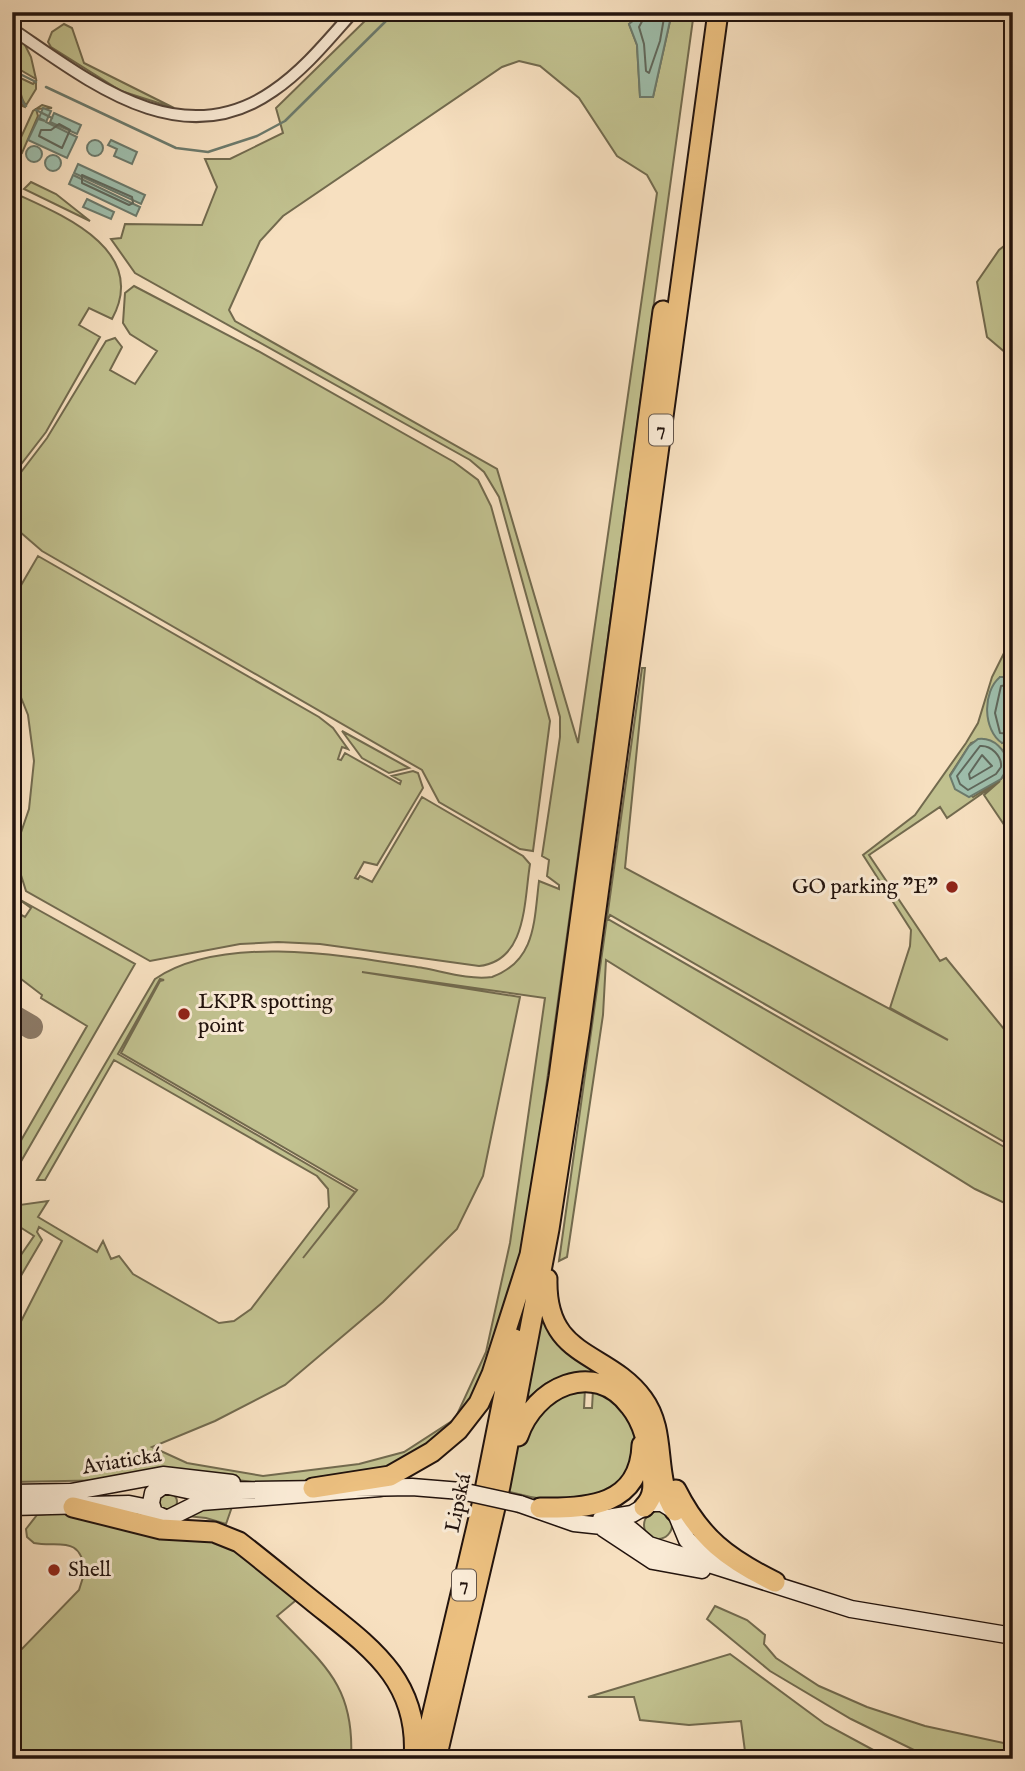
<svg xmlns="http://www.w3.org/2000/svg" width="1025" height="1771" font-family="'IM FELL English',serif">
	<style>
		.green { fill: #c1c18f; stroke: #726a4e; stroke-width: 2; fill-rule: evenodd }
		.water { fill: #9ebeac; stroke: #6c7a6c; stroke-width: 2 }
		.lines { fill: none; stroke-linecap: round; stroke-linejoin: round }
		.shore { stroke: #60685c; stroke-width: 2 }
		.stream { stroke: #6c7a6c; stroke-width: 2.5 }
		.taxiway { stroke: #8c7a66; stroke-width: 24 }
		.street-casing { stroke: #57463a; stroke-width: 14 }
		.secondary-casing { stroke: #22130d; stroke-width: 19 }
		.highway-casing { stroke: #22130d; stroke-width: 23 }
		.street { stroke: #faebd6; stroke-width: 10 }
		.secondary { stroke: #faebd6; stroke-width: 16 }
		.highway { stroke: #ecc080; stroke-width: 19 }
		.secondary-bridge-casing { stroke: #22130d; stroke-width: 19; stroke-linecap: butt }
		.secondary-bridge { stroke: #faebd6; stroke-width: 16 }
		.poi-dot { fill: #8f2418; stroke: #faebd6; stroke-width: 2.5 }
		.labels { text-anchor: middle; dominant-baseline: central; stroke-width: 6; stroke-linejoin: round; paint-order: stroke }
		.shield { fill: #faebd6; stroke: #635449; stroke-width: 2 }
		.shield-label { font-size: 19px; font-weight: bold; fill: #22130d }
		.poi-label { font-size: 21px; fill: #22130d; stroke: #faebd6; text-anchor: start }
		.street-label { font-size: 21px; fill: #22130d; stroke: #faebd6 }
	</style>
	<rect width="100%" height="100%" fill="#f7e0c0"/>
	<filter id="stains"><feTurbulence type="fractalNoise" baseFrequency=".00286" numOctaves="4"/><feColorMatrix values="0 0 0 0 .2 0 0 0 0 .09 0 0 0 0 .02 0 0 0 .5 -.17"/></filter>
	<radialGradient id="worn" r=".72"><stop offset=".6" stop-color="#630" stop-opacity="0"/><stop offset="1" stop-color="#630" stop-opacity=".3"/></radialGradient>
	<path class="green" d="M374,12H644L629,24L637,45L640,96L653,97L672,12H694L525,1241L492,1364L458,1423L400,1465L309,1482L260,1483L223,1478L12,1482V1339L62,1241L39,1227L37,1232L42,1240L12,1291V1268L34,1236L12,1222V1206L48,1201L38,1217L97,1252L103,1241L111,1259L119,1256L133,1274L219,1323L234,1321L251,1309L329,1207L328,1189L317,1176L114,1060L45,1180H37L155,979C223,933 347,956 423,968C445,972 469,980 492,977C536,961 534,921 539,881L559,889V885L547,876L549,860L542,856L560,737V717L499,497L484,472L470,460L135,273L111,239L121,238L125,224L202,225L217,187L205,159H230L283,133L276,108ZM519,61L540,66L579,98L617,156L647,175L657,193L578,743L497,469L235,321L229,310L260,241L283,216L502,67ZM362,972L545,998L510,1243L486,1352L455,1419L404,1452L359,1464L263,1476L187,1463L152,1447L215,1421L285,1385L383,1302L457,1229L483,1176L520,997ZM160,979L164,980L160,981L121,1053L357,1190L303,1258L355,1192L118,1054Z
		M64,24L72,28L84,63L174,108L121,91L51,47L48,42L52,32Z
		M12,40L24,43L31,57L36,79L12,65Z
		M12,74L33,84L36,81V89L25,107L12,102V78C21,86 14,99 25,107L26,105C17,96 24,83 12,74Z
		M42,105L52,108L36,109L38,116L22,153L16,150L17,146L33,111Z
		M31,182L56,194L90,221L24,189Z
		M12,192C60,214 150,249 112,319L89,308L79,325L100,337L46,432L12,476Z
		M1013,239V359L987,337L977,282L999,250Z
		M134,286L258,351L454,462L478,480L491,506L550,721L533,851L520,849L439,802L422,770L42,551L12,525V484L47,438L106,341L115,338L122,347L110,370L135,384L157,351L130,334L123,323L125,293Z
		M38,556L319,717L333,728L348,749L342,747L338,759L341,760L345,753L400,784L401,781L392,776L413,771L418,773L423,788L377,865L364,862L355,878L358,879L360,876L372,882L422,797L523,856L530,864C524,901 527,961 479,966L320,944L278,942L240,944L150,961L26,891L14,853L29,809L34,761L28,715L12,675V584L20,587Z
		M1013,635V677H1000L1002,743L1013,740V838L984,795L1000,781L947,818L940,807L869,855L940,961L946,958L1013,1040V1147L610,915L608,919L1013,1152V1207L975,1189L606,960L603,1015L567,1257L559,1261L642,668H645L625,868L948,1040L890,1008L910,946L911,930L863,855L915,815L966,743L978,723L992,677ZM982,739C993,741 1007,754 1009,766L1001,779L973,797L950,775L971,743Z
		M342,731L409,768L389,773L362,758Z
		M17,898L135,964L12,1177V1156L87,1026L41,998L42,995L12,972V910L25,917L31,908Z
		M541,1313L616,1381C591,1378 568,1370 545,1384C537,1389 530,1398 524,1401Z
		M585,1389L584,1408H592L593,1390C635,1407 653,1456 613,1486C608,1490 602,1497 596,1499C575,1507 527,1497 506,1491L517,1445L544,1400Z
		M157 1502a10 10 0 1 1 20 0a10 10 0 1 1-20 0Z
		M234,1501L226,1524L206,1518L186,1516L191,1509Z
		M644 1525a14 14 0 1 1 28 0a14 14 0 1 1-28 0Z
		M67,1512L219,1538L301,1596L277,1616C323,1664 355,1685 351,1759H12V1646L19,1652L79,1590L85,1571C80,1534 58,1548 34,1543L27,1537L26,1529L37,1515Z
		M715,1606L747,1620L765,1635L764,1644L776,1658L819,1686L867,1707L925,1726L1013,1745V1759H995L962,1751L922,1754L851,1719L770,1671L707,1619Z
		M730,1654L825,1724L890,1759H746L741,1721L689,1725L640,1720L634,1697H588Z"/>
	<path class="water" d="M644,12H672L653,97H640L637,45L629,24Z
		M43,108L51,111L46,122L77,137L67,158L28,140L38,119L45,121L39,118Z
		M54,113L81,125L77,134L50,122Z
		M111,140L137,152L132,164L114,156L117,149L108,145Z
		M87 148a8 8 0 1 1 16 0a8 8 0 1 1-16 0Z
		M26 154a8 8 0 1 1 16 0a8 8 0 1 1-16 0Z
		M45 163a8 8 0 1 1 16 0a8 8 0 1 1-16 0Z
		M78,164L145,195L141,204L74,173Z
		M73,175L140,207L136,216L69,184Z
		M87,199L114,212L111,219L83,207Z
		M1000,677H1013V740L1002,743C983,730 982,692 1000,677Z
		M978,739C994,737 1006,750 1009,766L1001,779L969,797L955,789L950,776L969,746Z"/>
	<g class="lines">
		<path class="shore" d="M647,12L639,27L644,44L646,71L649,73L660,41L665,12
			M59,124L70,130L62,148L39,136L41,130H51Z
			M82,175L132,197L133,203L129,205L82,183Z
			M1013,684L1001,686L995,713L1000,733L1013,734
			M980,746C991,745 1002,756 1001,767L996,774L968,790L960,784L957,776Z
			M982,755L992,766L970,779L969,774Z"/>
		<path class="stream" d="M12,70L36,82
			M12,76C22,84 16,97 26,106
			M46,87L176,148L208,152L257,136L285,121L395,12
			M36,110L52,118"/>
		<path class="taxiway" d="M12,1016L31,1027"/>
		<defs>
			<path id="street" d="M12,29C89,81 180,156 273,91C304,70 328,40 353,12"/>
			<path id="secondary" d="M355,1488L412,1487L461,1491
				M322,1489L192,1491L164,1485L153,1493L151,1503L154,1513L167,1519L201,1502L380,1488
				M12,1493L71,1492L163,1475L232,1483
				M520,1504L574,1523L630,1529L649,1545L851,1609L1013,1636
				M12,1507L129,1504L144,1507L156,1515
				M601,1519L632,1514L651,1503H662L675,1511L687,1540L714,1560
				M603,1528L653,1561L702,1570
				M944,1759H966"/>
			<path id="highway" d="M547,1279C545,1360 607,1350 643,1399C668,1433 652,1477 675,1511
				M518,1436C534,1388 594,1358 630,1406C644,1423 648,1445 651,1466C653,1482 656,1495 644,1507
				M313,1488L390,1476L432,1452L458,1430L479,1403L492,1374L530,1255L559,1077L663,311
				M676,1490C700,1538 728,1559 775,1582
				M73,1507L161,1529L214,1532L239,1542C265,1562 290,1583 315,1603C370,1647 420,1680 414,1759
				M540,1508C587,1509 640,1506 642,1445
				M422,1759L482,1505L515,1339
				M436,1759L500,1486L549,1229L580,1027L718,12"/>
		</defs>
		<use href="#street" class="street-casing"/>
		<use href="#secondary" class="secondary-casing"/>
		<use href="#highway" class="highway-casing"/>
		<use href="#street" class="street"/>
		<use href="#secondary" class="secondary"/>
		<use href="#highway" class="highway"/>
		<defs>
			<path id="secondary-bridge" d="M461,1491L520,1504"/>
		</defs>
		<use href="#secondary-bridge" class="secondary-bridge-casing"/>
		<use href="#secondary-bridge" class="secondary-bridge"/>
	</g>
	<g class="poi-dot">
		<circle cx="952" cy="887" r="7"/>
		<circle cx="184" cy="1014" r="7"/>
		<circle cx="54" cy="1570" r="7"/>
	</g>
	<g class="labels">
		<g class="shield">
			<rect x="649" y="414.5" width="24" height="31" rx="5"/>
			<rect x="452" y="1569.5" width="24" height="31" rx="5"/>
		</g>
		<g class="shield-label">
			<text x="661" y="430">7</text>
			<text x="464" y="1585">7</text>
		</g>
		<g class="poi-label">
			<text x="938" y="887" text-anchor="end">GO parking "E"</text>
			<text x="198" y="1002">LKPR spotting<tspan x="198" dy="24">point</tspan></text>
			<text x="68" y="1570">Shell</text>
		</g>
		<g class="street-label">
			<text transform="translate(122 1462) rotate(-9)">Aviatická</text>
			<text transform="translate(459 1503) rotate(-78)">Lipská</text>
		</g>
	</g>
	<rect width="1025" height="1771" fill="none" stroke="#f7e0c0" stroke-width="42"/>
	<rect x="14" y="14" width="997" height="1743" fill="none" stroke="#22130d" stroke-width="3.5"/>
	<rect x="21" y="21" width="983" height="1729" fill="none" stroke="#22130d" stroke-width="2"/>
	<rect width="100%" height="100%" filter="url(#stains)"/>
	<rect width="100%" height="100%" fill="url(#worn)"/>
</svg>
